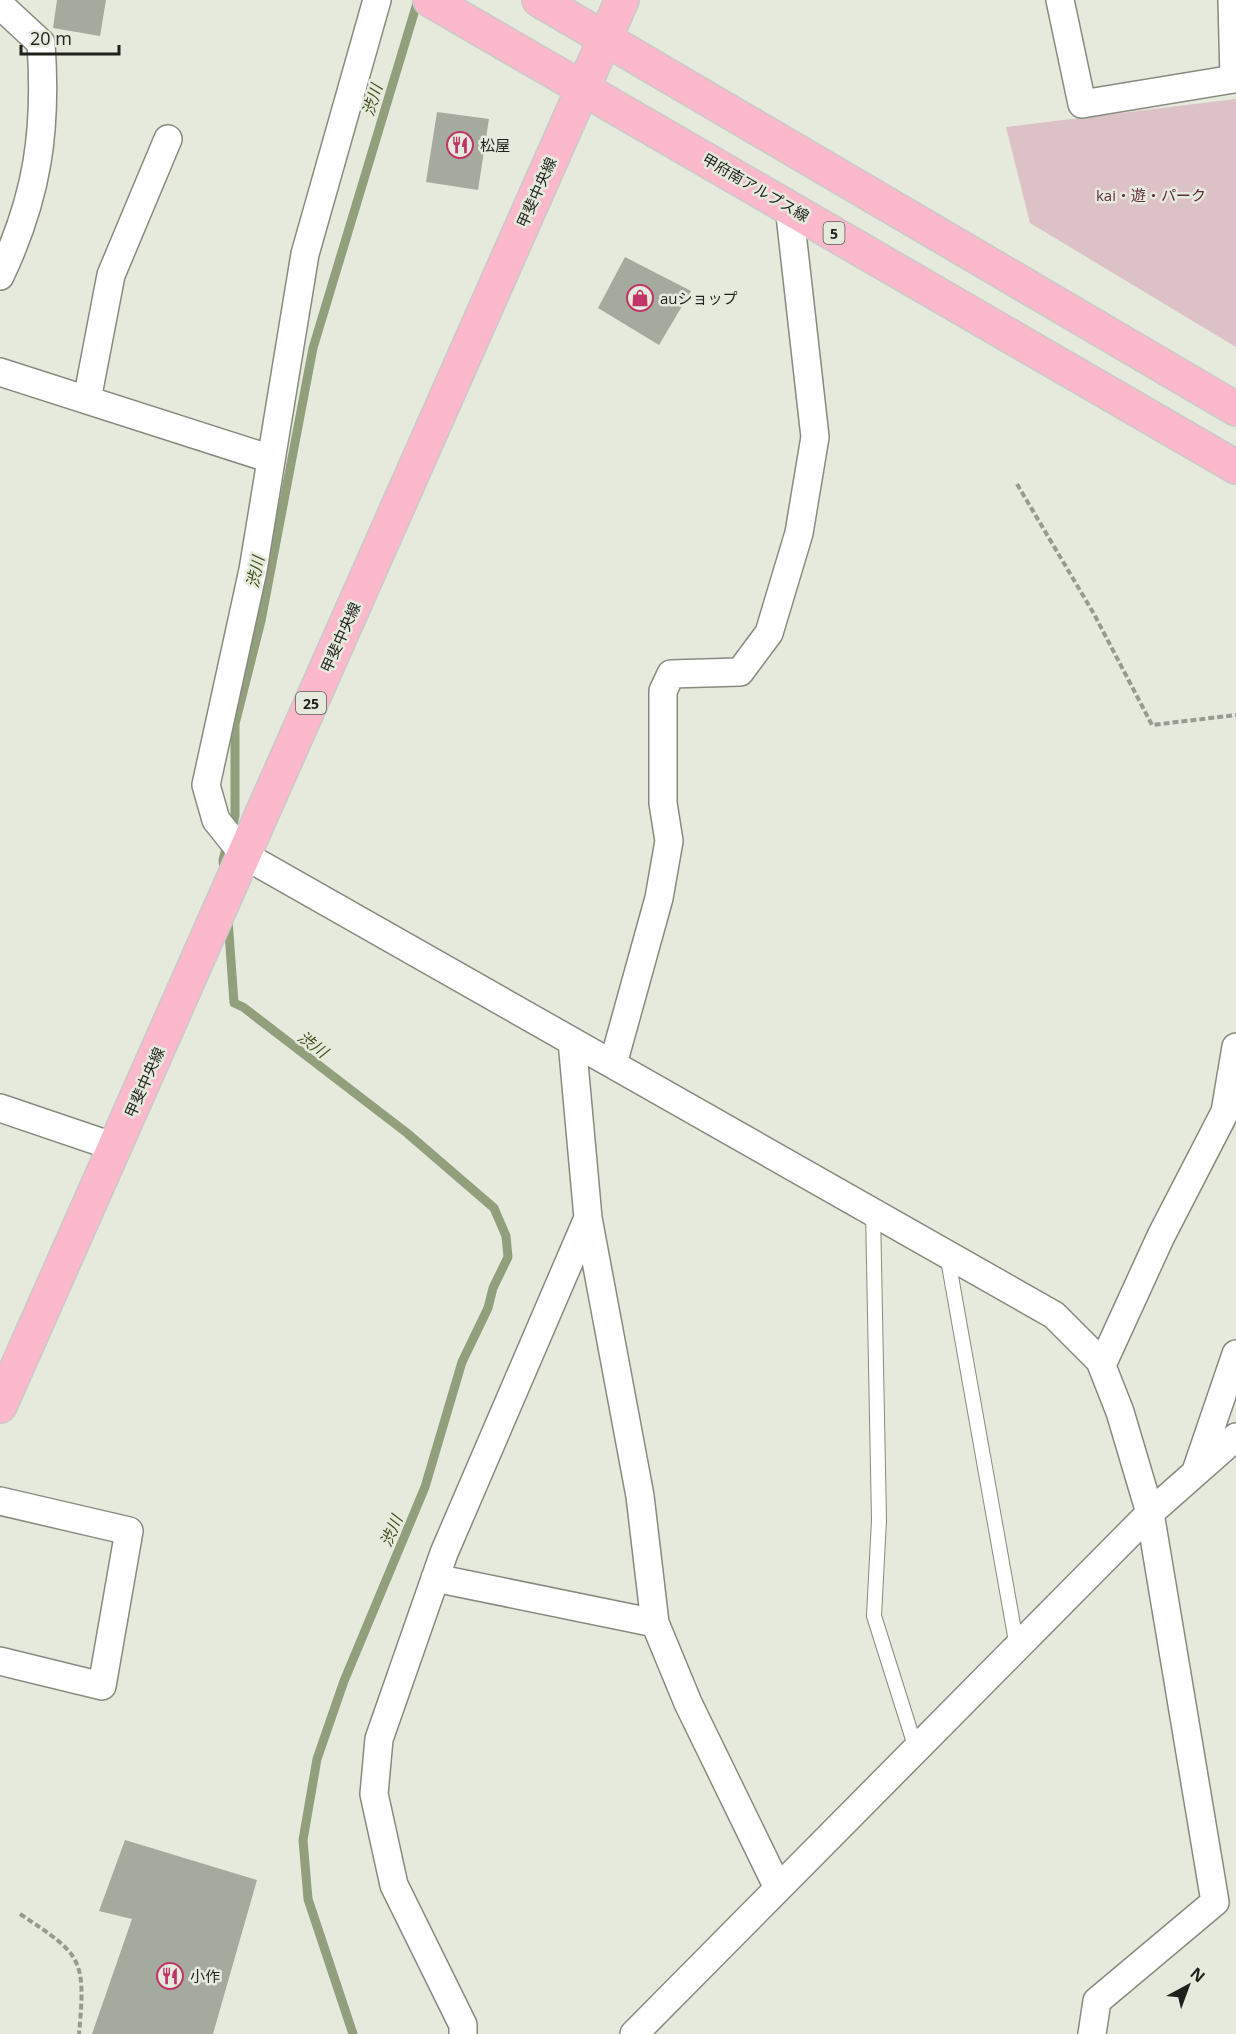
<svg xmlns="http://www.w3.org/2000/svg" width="1236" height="2034" font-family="'Open Sans','Noto Sans JP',sans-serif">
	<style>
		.green { fill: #dcc1c7 }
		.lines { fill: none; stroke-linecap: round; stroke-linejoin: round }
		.stream { stroke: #929f7d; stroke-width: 9 }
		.building { fill: #a5aa9e }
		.service-casing { stroke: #878b7f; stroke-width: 16 }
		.minor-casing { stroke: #878b7f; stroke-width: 30 }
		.primary-casing { stroke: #c9cac9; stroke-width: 36 }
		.path { stroke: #979a91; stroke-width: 4; stroke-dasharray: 6 3; stroke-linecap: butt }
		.service { stroke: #fff; stroke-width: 14 }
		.minor { stroke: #fff; stroke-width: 27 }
		.primary { stroke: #fbb9cb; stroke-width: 33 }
		.labels { text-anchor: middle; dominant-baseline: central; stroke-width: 5; stroke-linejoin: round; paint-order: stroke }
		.shield { fill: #e5eadd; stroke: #5a5d56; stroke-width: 1.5 }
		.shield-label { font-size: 14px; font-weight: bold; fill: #1f211c }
		.poi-label { font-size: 15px; fill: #1f211c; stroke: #e5eadd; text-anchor: start }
		.street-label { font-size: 15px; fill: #1f211c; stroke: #e5eadd }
		.park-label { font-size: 15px; fill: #622c3c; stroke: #e5eadd }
		.water-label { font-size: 16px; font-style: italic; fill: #3e4e18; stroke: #e5eadd }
	</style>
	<rect width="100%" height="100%" fill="#e5eadd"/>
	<path class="green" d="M1236,99V347L1030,223L1006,127Z"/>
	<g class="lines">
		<path class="stream" d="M224,872L223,860L235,816V724L261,621L313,348L418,0
			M228,919L234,1003L243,1007L407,1133L494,1208L506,1236L508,1257L493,1288L488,1308L462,1362L425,1487L344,1681L317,1759L303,1840L308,1899L353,2034"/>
	</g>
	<path class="building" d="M57,0H106L100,36L53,28Z
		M437,112L489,119L478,190L426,182Z
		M625,257L691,291L659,345L598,308Z
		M125,1840L257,1880L213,2034H92L132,1919L99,1911Z"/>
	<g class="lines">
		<defs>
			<path id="service" d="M873,1211L879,1520L874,1616L916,1749
				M947,1254L1017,1647"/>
			<path id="minor" d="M377,0L305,254L253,570L206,785L216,820L244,855L1054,1315L1100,1361L1120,1412L1150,1513L1215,1902L1097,2001L1092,2034
				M1060,0L1082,104L1234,79L1232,0
				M0,5L41,43C47,130 38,196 0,276
				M0,372L271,459
				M87,400L111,275L168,139
				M613,1064L659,898L669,841L663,803V691L671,674L740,672L769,633L799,533L815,437L789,206
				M0,1108L115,1147
				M588,1218L640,1496L655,1623L688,1703L778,1888
				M1102,1365L1161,1236L1225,1112L1236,1047
				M1196,1471L1236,1354
				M0,1501L129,1531L102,1686L0,1661
				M435,1578L655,1623
				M463,2034V2025L394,1885L374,1794L379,1739L444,1553L588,1218L572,1041
				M634,2034L1150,1513L1236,1437"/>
			<path id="primary" d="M430,0L1236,467
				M539,0L1236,409
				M0,1406L622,0"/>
		</defs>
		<use href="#service" class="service-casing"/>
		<use href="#minor" class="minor-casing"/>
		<use href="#primary" class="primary-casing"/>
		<path class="path" d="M1017,484L1094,614L1152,725L1236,715
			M20,1914C82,1955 86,1958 79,2034"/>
		<use href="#service" class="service"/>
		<use href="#minor" class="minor"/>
		<use href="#primary" class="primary"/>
	</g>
	<defs>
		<symbol id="restaurant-ring" viewBox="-11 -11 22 22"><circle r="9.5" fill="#e5eadd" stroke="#c03467" stroke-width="1.5"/><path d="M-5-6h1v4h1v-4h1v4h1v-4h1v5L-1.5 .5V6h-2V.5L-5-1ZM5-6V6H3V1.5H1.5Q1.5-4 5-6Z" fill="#c03467"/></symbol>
		<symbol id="shop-ring" viewBox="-11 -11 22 22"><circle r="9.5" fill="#e5eadd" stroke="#c03467" stroke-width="1.5"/><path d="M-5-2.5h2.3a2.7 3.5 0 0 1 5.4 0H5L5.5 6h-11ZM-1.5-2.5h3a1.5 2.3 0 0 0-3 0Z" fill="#c03467"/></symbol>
	</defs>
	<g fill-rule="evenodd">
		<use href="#restaurant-ring" x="445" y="130" width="30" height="30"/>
		<use href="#shop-ring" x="625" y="283" width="30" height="30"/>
		<use href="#restaurant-ring" x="155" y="1961" width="30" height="30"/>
	</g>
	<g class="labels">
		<g class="shield">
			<rect x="823.5" y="222" width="21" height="22" rx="4.5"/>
			<rect x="296" y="692" width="30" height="22" rx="4.5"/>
		</g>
		<g class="shield-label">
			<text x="834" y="233">5</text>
			<text x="311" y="703">25</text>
		</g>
		<g class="poi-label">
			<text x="480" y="145">松屋</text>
			<text x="660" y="298">auショップ</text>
			<text x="190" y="1976">小作</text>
		</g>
		<g class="street-label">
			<text transform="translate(756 187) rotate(30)">甲府南アルプス線</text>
			<text transform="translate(536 192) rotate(-66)">甲斐中央線</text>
			<text transform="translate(340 637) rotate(-66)">甲斐中央線</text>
			<text transform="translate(144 1082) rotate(-66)">甲斐中央線</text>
		</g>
		<g class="park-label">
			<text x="1151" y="195">kai・遊・パーク</text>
		</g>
		<g class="water-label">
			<text transform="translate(372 100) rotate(-73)">渋川</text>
			<text transform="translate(255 572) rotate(-79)">渋川</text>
			<text transform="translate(313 1044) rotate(37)">渋川</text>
			<text transform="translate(391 1531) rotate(-67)">渋川</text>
		</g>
	</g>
	<g transform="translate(1188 1986) rotate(41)" stroke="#e5eadd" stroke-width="4.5" paint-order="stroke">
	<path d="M0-4.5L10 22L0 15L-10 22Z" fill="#1f211c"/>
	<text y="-9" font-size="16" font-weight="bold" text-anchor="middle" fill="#1f211c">N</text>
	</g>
	<path d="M21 45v9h98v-9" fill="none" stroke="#1f211c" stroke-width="3"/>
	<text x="30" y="45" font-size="18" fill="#1f211c" stroke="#e5eadd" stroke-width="4.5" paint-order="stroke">20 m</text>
</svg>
